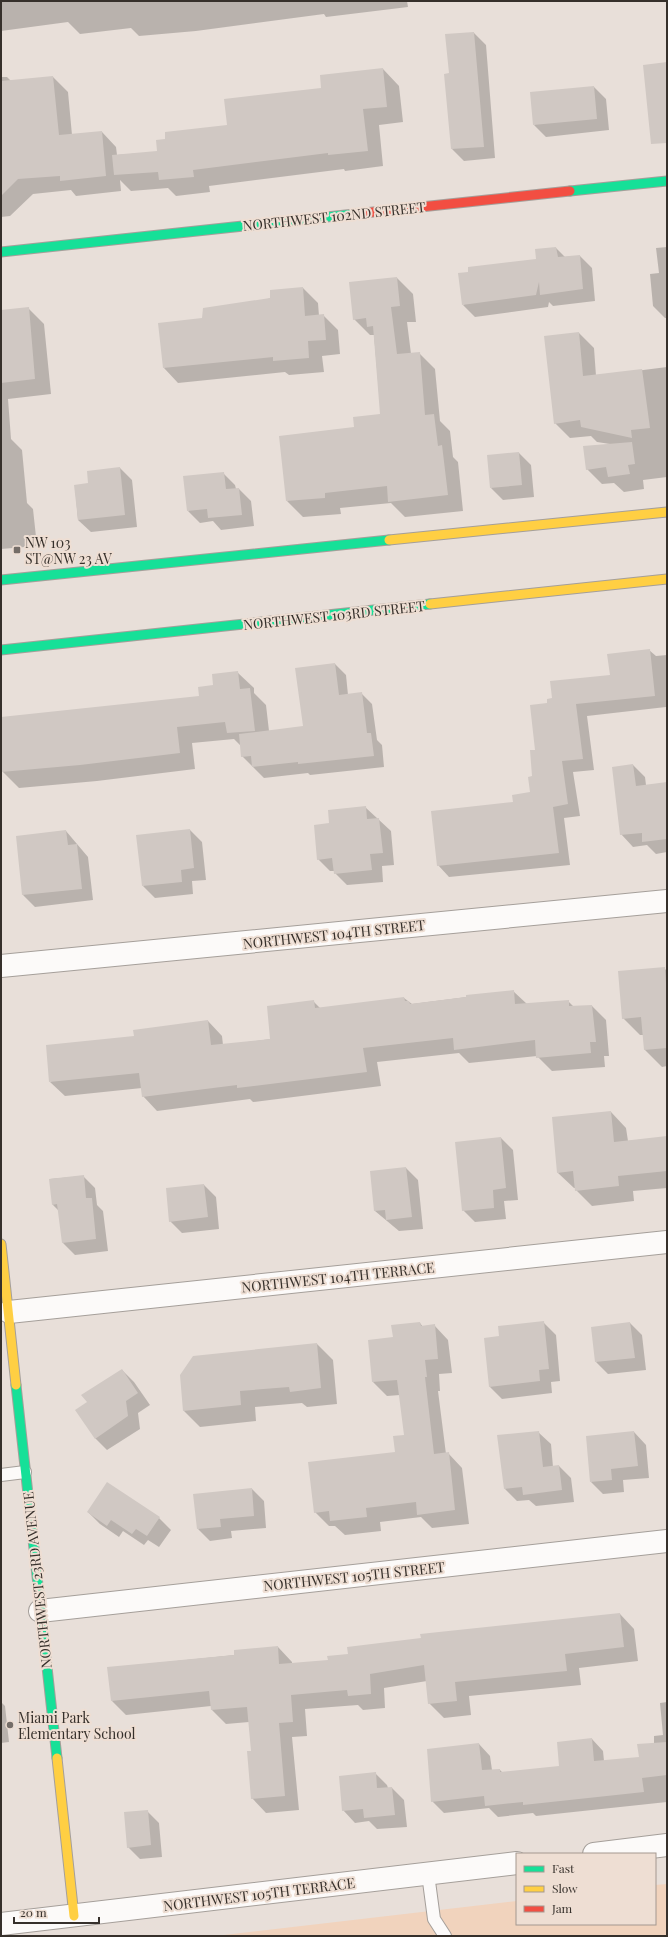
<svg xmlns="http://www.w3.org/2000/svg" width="668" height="1937" font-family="'Playfair Display',serif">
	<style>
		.green { fill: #f1d3bd }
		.shadow { fill: #0003 }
		.building { fill: #d0c8c3 }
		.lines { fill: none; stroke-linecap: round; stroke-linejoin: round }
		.lane-casing { stroke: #a59f9a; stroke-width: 14 }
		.street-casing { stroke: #a59f9a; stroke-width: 24 }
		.fast-casing { stroke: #a59f9a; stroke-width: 11 }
		.slow-casing { stroke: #a59f9a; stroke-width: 11 }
		.jam-casing { stroke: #a59f9a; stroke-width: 11 }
		.lane { stroke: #fcfaf9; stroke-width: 12 }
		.street { stroke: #fcfaf9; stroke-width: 22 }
		.fast { stroke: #16e098; stroke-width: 9 }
		.slow { stroke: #ffcf43; stroke-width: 9 }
		.jam { stroke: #f24e42; stroke-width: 9 }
		.poi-dot { fill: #746d68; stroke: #eeded3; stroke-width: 1.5 }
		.labels { text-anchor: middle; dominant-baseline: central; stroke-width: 4; stroke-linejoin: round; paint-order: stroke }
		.street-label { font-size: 14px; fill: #36302b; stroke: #eeded3 }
		.poi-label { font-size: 14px; fill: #36302b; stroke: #eeded3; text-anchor: start }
	</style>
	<rect width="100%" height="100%" fill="#e8dfd9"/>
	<path class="green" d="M667,1884V1936H215L517,1901V1924H655V1885Z"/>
	<path class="shadow" d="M1,1H407L408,7L326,17L324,14L196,31L139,36L131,28L80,34L68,22L1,31Z
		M474,33L486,45L495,158L464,161L452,149L445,74H450Z
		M383,69L399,86L403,122L379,125L383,166L345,171L344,169L209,186L210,192L176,196L168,188L131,191L120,180L121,191L76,196L71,190L33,194L10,216L1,217V77H7L11,81L53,77L68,92L72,135L102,132L116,147L117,155L158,152L323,89Z
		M594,87L606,99L609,130L546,137L534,125Z
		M667,247V318H665L653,306L650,274L659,273L656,248Z
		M556,248L565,257L580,256L592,268L595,301L553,306L549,302L548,307L475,317L463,305Z
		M397,278L413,294L416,322H407L411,354L419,353L435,369L440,421L450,431L453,457L458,462L463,511L405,517L391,503L340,508L341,514L303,517L287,501L355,428L381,415L374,335H370L354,319Z
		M303,288L318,303L319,316L323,315L338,330L340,354L322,356L324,372L289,375L285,372L178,383L164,368L203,319Z
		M28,308L44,324L51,394L8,399L11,439L22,450L27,503L33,509L37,546L1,549V311Z
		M579,333L594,348L596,376L667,367V477L643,480L644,489L624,492L614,483L602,484L587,469L610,444L597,442L591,436L570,438L555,423Z
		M519,453L531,465L534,497L503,500L491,488Z
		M120,468L132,480L137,527L91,532L78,520L75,486L90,484Z
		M223,473L235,485L236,489H239L251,501L254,526L221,530L213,521L200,523L188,511Z
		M649,650L656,656L667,655L666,707L587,716L594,770L573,772L580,816L564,818L570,865L449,877L438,865L514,803L531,793L536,750L548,703L611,675Z
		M335,664L346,675L348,695L361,693L372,704L377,740L382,745L384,767L310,775L308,773L264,778L242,756L241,746L234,739L192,743L195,769L97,781L19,788L3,772L1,718L200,697L214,686L237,672L254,688V693L266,705L269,731L304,727Z
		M633,765L645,777L646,785L667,787V852L656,854L647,845L633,847L621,834Z
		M365,807L391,831L394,865L382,866L383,882L347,885L335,873V871H330L318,859L330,824Z
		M190,830L202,842L206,880L192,881L193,894L155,898L143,886Z
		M66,831L88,857L93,900L35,907L23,895L17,837Z
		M664,968L667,971V1066L662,1067L645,1050L644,1035H640L623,1018Z
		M513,991L527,1004L568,1001L574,1007L592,1006L606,1020L609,1056H604L605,1067L552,1071L537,1056L469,1063L459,1053L377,1062L381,1086L253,1102L250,1099L157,1111L143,1096L142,1088L65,1096L50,1082L135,1037L208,1021L222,1036L223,1045L271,1039L314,1002L321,1009L404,998L412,1004Z
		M611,1112L626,1128L628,1141L667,1137V1188L633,1191L634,1201L592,1206L576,1190V1188H574L558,1173Z
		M501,1138L513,1150L518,1200L504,1201L506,1219L475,1222L463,1210Z
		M406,1168L418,1180L423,1229L399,1231L375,1211L371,1172Z
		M83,1176L95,1188L97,1205L103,1211L108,1251L75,1255L63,1243L59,1211L53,1205L50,1179Z
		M204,1185L216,1197L219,1229L182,1233L170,1221Z
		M420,1323L423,1327L434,1325L448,1340L452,1373L439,1374L440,1391H438L446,1454L448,1453L462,1468L469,1524L432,1528L421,1517L380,1522L381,1531L345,1535L335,1526H329L315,1512L396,1453L405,1436L400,1395L387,1396L373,1382L394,1338Z
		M544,1323L556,1335L560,1381L551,1382L552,1393L502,1399L490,1387L500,1337Z
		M630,1323L642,1335L646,1370L608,1374L596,1362Z
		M317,1344L333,1360L337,1404L307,1407L302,1403L255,1407L256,1421L200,1427L184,1411L181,1376Z
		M122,1370L134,1382L150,1405L138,1413L140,1429L107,1450L95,1438L88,1403Z
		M538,1432L551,1444L553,1467L559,1466L571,1478L574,1502L536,1506L529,1500L517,1501L505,1489Z
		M634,1432L646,1445L649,1478L623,1480L624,1492L603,1494L591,1482Z
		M252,1489L264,1501L266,1528L231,1531L232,1538L210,1541L198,1529Z
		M88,1512L159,1518L171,1530L159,1547L148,1540L144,1545L123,1531L119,1537L100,1524Z
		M620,1614L634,1629L638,1661L579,1668L581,1685L469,1696L471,1715L444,1718L429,1703L427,1681L384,1688L385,1708L363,1710L358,1705L305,1709L307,1736L292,1737L299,1810L266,1813L252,1798V1752L249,1722L226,1724L212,1710L211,1706L126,1715L112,1701L108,1668L235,1655L278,1647L292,1662V1664L329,1661L349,1655Z
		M1,1702L5,1706L9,1742L1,1743Z
		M667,1702V1802L536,1816L533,1813L498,1817L489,1808L444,1813L432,1801L479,1744L490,1756L492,1770H500L503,1773L560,1767L592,1739L603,1751L604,1761L640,1758L654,1744V1736L663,1735L660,1703Z
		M375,1773L387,1785L388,1788H392L404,1800L407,1827L377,1829L369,1821L355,1823L343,1810Z
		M147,1811L159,1823L162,1857L140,1859L128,1847Z"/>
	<path class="building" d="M474,32L484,147L451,149L444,74L449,73L445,34Z
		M667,62V143L651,144L643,65Z
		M383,68L387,107L363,109L368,151L328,155V153L193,170L194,177L159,180L158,172L114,175L112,155L157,151L156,140L165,139V132L227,125L224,99L321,88L320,75Z
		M53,76L59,135L102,131L106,176L60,181V176L18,179L1,196V81Z
		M594,86L597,119L533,125L530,92Z
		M556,247L558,257L580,255L583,289L540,295L539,282L536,295L462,305L458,273L468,272V267L536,259L535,249Z
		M397,277L400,306L391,307L397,354L420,352L425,415L434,414L438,446L442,445L448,495L388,502L387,486L325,493V498L286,501L279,436L354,427L353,417L380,414L373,326L367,327L366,318L353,320L349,282Z
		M303,287L305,316L324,314L326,340L308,341L309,358L273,361V357L163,368L158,323L202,318L203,308L270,298V290Z
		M29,307L35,379L1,383V310Z
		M579,332L583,376L642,369L650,428L631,430L632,438L581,427L580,420L554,424L544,336Z
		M632,442L635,464L628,465L630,474L608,477L606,467L586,470L583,446Z
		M519,452L522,485L490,488L487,455Z
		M120,467L125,515L78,520L74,485L88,483L87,471Z
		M224,472L226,489L239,488L242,515L208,518L207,509L187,511L183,476Z
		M650,649L655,696L576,704L583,759L562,761L568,804L553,807L559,853L437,866L431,811L513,802L512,795L530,792L528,777L532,776L530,750H535L530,705L547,703V699L552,698L550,681L610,675L607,654Z
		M335,663L339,695L362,692L367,733H371L374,756L298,764V762L252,767L251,756L241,757L239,734L303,726L295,668Z
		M238,671L240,689L250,688L255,731L227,733L225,722L177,727L180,753L80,765L1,772V717L199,696L198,687L213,685L212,674Z
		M633,764L636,786L667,782V839L642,842V833L620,835L612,767Z
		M366,806L367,819L379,818L383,853L370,854L372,870L334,874L332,858L317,860L314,825L329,823L328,810Z
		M190,829L194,868L181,870L182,882L142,886L136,835Z
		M66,830L68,845L77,844L82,889L22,895L16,836Z
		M665,967L667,999V1048L644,1050L641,1017L622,1019L618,971Z
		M514,990L515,1004L569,1000V1006L592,1005L596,1042H590L591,1053L536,1058L535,1040L454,1050L453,1038L363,1048L367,1072L237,1088V1085L142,1097L139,1073L49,1082L46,1045L134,1036L133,1030L208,1020L211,1045L270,1039L267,1006L314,1000L315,1008L404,997L405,1001H409L410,1004L466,997V995Z
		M611,1111L614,1142L667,1136V1171L618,1176L619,1186L575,1191L573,1171L557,1173L552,1117Z
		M501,1137L506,1188L493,1190L494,1208L462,1211L455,1142Z
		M406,1167L412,1217L386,1220L385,1210L374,1211L370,1171Z
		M84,1175L86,1198H92L96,1239L62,1243L57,1204L52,1205L49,1179Z
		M204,1184L208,1217L169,1222L166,1188Z
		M544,1321L549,1369L539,1370L540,1381L489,1387L484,1338L499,1336L498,1326Z
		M420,1322L421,1326L435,1324L438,1359L425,1360L427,1377H425L434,1454L449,1452L455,1510L417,1515L416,1502L366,1508L367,1517L330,1521L329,1511L314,1513L308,1462L395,1452L393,1436L404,1435L397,1380L372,1382L368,1340L393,1337L391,1325Z
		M630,1322L635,1358L595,1362L591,1327Z
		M317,1343L321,1388L290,1392L289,1387L240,1391L241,1405L183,1411L180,1375L193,1356Z
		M122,1369L138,1393L126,1401L128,1416L95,1439L75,1410L87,1402L81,1395Z
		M539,1431L543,1467L559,1465L562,1490L523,1495L522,1487L504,1489L497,1435Z
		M634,1431L638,1466L611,1469L612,1480L590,1482L586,1436Z
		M107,1482L160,1517L147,1536L136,1529L132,1534L111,1520L107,1526L87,1512Z
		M252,1488L254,1516L220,1519L221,1527L197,1529L193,1494Z
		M620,1613L624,1647L565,1654L567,1671L455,1682L457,1701L428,1704L424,1665L370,1674L371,1694L348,1696L347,1690L291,1695L293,1722L279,1723L285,1796L251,1799L247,1751H251L247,1707L211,1710L209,1691L111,1701L107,1667L234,1655V1650L278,1646L279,1664L328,1660L327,1656L348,1654L347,1647L421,1638L420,1634Z
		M592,1738L594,1761L639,1757L637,1744L667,1742V1775L642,1778L644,1792L523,1805V1802L485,1806L484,1796L431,1802L427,1749L479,1743L482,1770L500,1769V1772L559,1766L557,1742Z
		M376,1772L377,1788L392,1787L395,1815L364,1818L363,1809L342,1811L339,1776Z
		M148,1810L151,1845L127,1848L124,1812Z"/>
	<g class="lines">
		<defs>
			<path id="lane" d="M1,1475L25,1472
				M428,1874L434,1919L445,1936"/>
			<path id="street" d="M1,966L667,901
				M9,1312L667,1242
				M40,1611L667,1541
				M594,1854L667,1845
				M1,1924L517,1863"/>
			<path id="fast" d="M570,191L667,181
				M1,252L364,213
				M1,580L389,540
				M1,650L430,604
				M16,1385L57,1758"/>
			<path id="slow" d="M389,540L667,512
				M430,604L667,579
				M1,1244L16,1385
				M57,1758L74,1916"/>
			<path id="jam" d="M364,213L570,191"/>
		</defs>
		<use href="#lane" class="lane-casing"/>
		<use href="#street" class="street-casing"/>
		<use href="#fast" class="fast-casing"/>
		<use href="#slow" class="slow-casing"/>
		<use href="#jam" class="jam-casing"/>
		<use href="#lane" class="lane"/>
		<use href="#street" class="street"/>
		<use href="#fast" class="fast"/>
		<use href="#slow" class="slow"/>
		<use href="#jam" class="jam"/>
	</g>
	<g class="poi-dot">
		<rect x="13" y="546" width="8" height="8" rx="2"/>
		<circle cx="10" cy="1725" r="4"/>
	</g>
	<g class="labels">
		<g class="street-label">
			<text transform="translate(334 216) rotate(-6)">NORTHWEST 102ND STREET</text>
			<text transform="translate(334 615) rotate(-6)">NORTHWEST 103RD STREET</text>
			<text transform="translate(334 934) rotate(-6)">NORTHWEST 104TH STREET</text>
			<text transform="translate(338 1277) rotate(-6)">NORTHWEST 104TH TERRACE</text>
			<text transform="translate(354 1576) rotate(-6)">NORTHWEST 105TH STREET</text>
			<text transform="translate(37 1580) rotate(-96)">NORTHWEST 23RD AVENUE</text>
			<text transform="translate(259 1894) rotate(-7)">NORTHWEST 105TH TERRACE</text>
		</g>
		<g class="poi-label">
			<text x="25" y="542">NW 103<tspan x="25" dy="16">ST@NW 23 AV</tspan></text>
			<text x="18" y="1717">Miami Park<tspan x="18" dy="16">Elementary School</tspan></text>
		</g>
	</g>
	<rect width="668" height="1937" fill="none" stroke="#36302b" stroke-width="4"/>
	<rect x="516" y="1853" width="140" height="72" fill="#eeded3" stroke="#a49890"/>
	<rect x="524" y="1866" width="20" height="6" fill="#16e098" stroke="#a49890"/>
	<text x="552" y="1873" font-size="12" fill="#36302b">Fast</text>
	<rect x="524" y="1886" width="20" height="6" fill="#ffcf43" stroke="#a49890"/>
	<text x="552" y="1893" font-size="12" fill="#36302b">Slow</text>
	<rect x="524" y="1906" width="20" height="6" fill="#f24e42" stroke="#a49890"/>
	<text x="552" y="1913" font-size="12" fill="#36302b">Jam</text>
	<path d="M14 1917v6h85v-6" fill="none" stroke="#36302b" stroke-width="2"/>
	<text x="20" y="1917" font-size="12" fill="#36302b" stroke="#eeded3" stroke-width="3" paint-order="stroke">20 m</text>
</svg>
